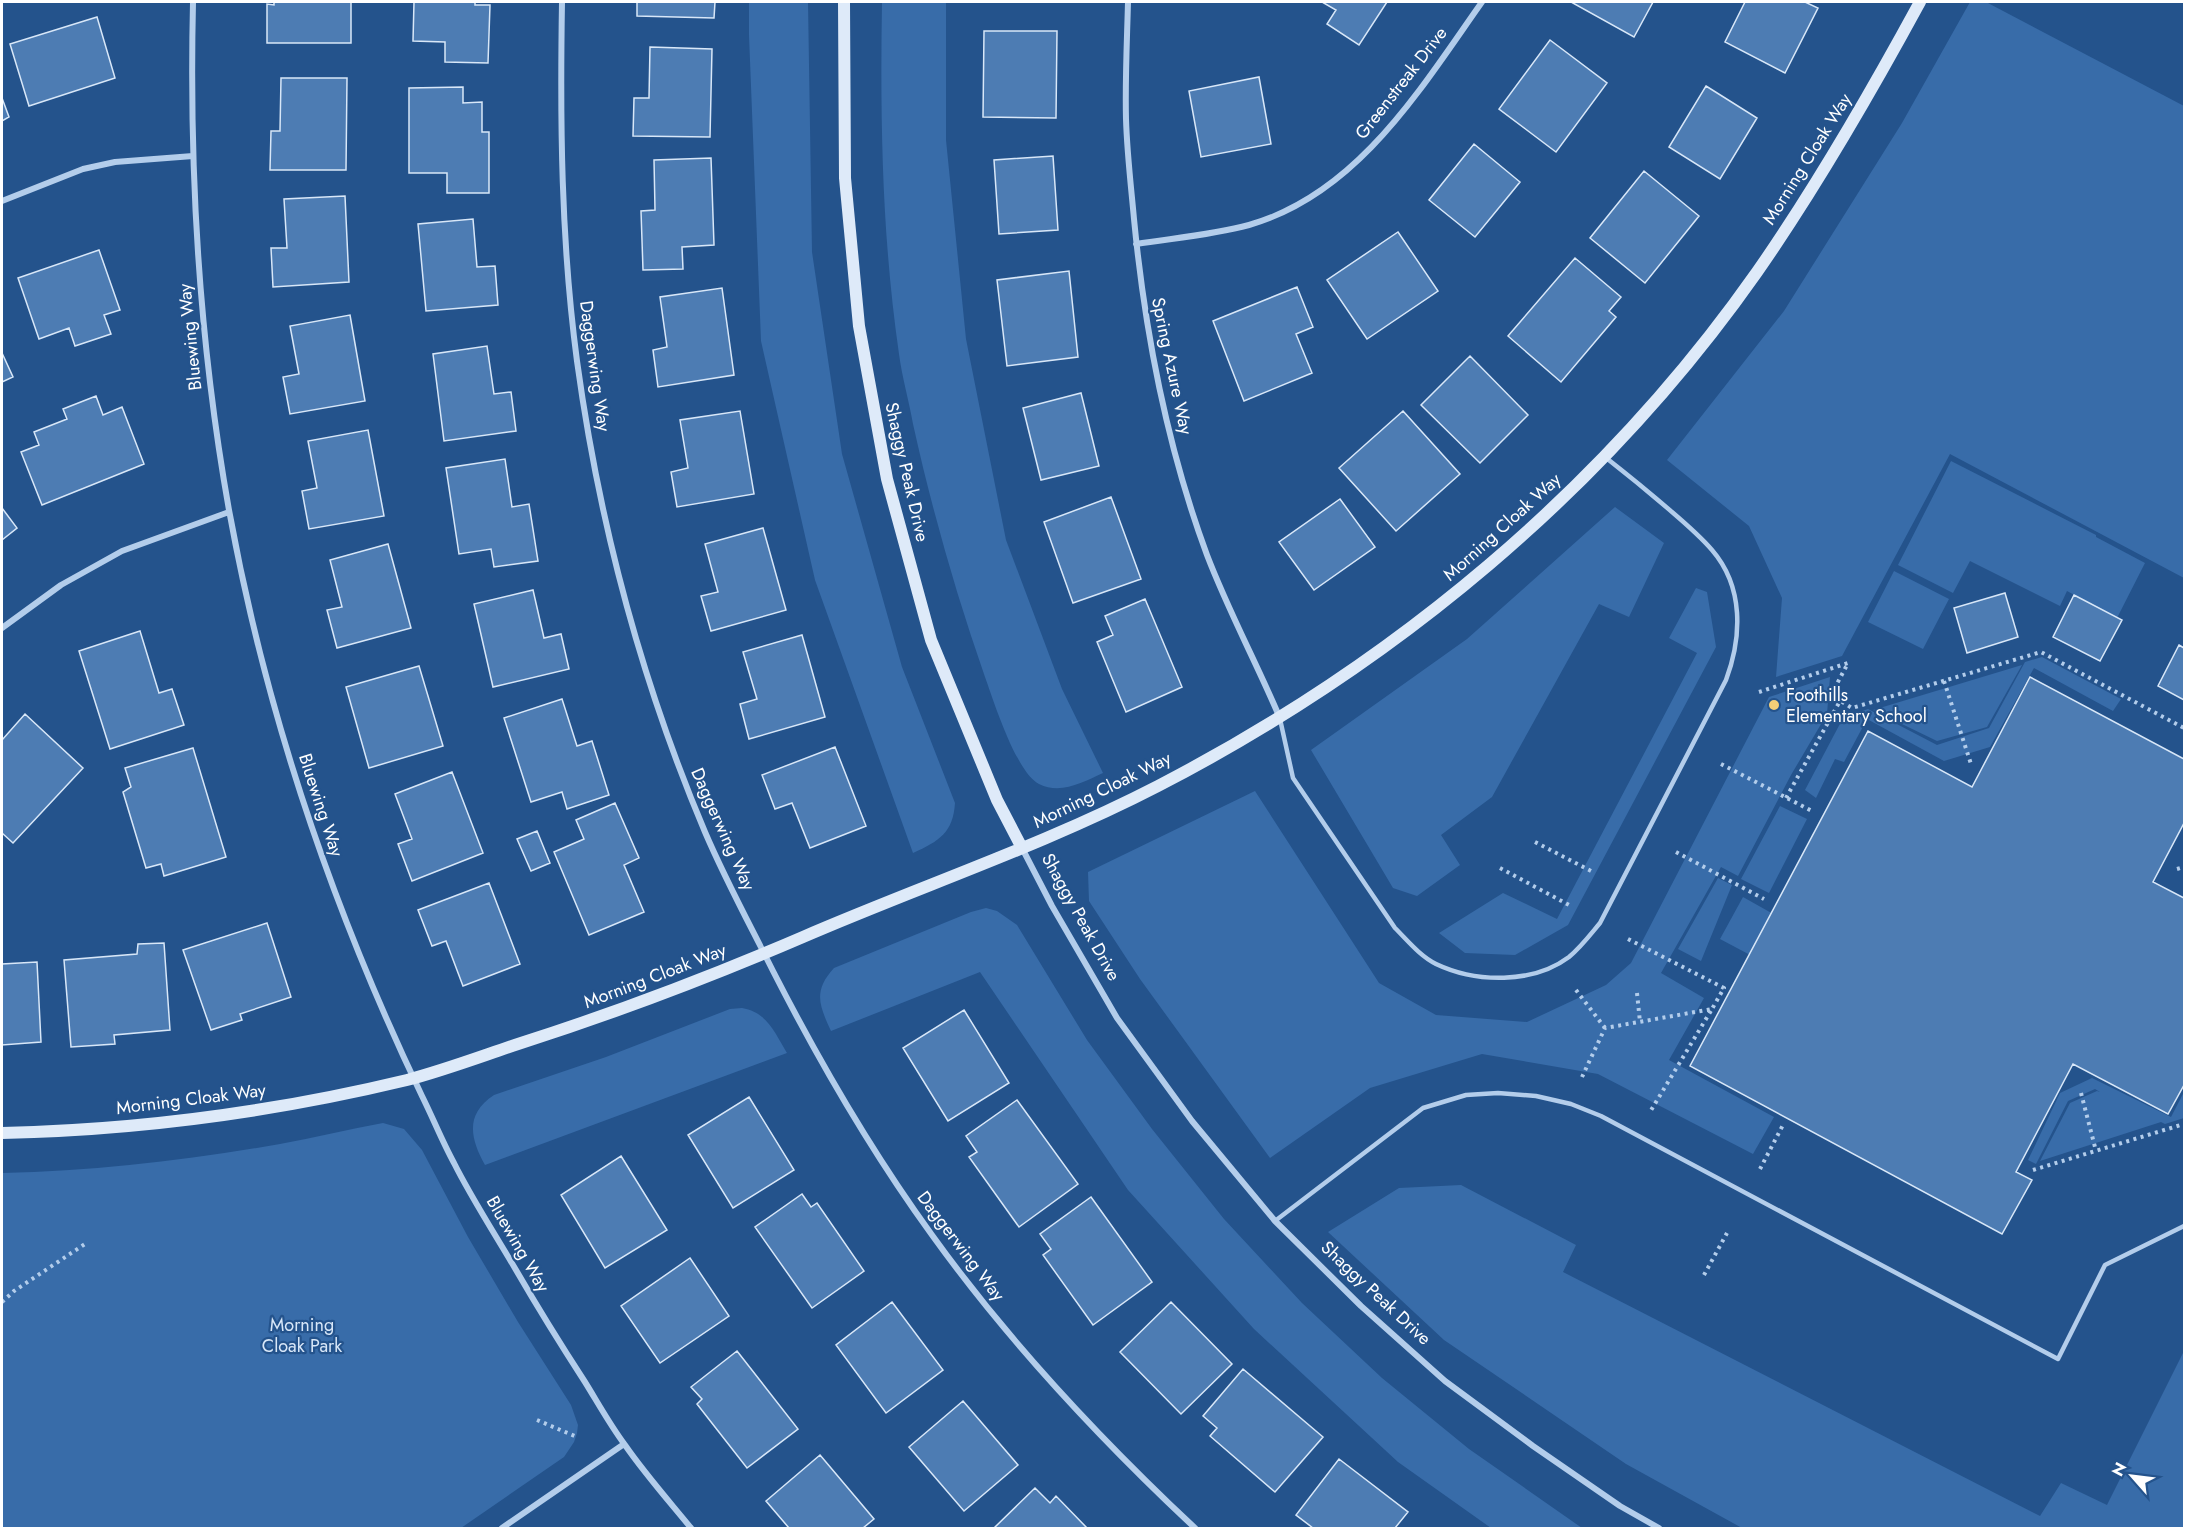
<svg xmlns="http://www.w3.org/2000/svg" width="2186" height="1530" font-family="Jost,sans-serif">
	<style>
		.green { fill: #386ca9 }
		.building { fill: #4d7cb3; stroke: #d8e7f8; stroke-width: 1.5 }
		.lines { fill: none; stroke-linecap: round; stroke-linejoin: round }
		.path { stroke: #b3cdeb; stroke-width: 4; stroke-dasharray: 3 4.5; stroke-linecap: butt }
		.lane { stroke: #b3cdeb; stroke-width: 4.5 }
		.street { stroke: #b3cdeb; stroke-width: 6 }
		.secondary { stroke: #deeaf9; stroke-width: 12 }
		.poi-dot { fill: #f5cf77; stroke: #24538c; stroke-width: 2 }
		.labels { text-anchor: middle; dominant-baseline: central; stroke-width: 4.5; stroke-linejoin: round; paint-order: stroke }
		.street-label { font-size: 18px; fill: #fff; stroke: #24538c }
		.poi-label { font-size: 18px; fill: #fff; stroke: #24538c; text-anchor: start }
		.park-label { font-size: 18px; fill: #d8e7f8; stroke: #24538c }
	</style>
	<rect width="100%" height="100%" fill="#24538c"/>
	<path class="green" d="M749,2H808L812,252L842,454L902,667L955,803C953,833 939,841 913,853L815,580L761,341L749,35Z
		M882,2H946V140L966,339L1006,540L1062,689L1103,773C1083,782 1061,795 1039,784C1016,772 994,702 985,677C956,594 932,510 913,424C909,401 902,377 899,354C882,237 880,119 882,2Z
		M1970,2H1986L2184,106V578L1950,454L1842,656L1776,677L1782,598L1749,526L1667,460L1784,311L1902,123Z
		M1951,461L2096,535V537L2145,563L2117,618L2067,591L2060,606L1970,561L1953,593L1898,565Z
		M1615,507L1664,543L1629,617L1599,604L1492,797L1441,835L1460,865L1417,896L1393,888L1311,750L1467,639Z
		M1894,571L1949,599L1923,649L1868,622Z
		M1696,588L1707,592L1716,647L1568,925L1515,955L1465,953L1439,933L1503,893L1557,919L1697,653L1669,638Z
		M2042,657L2121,699L2113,711L2034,668L1990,747L1944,761L1867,719L1844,762L1835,759L1816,798L1805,790L1843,718L1868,709L1937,745L1989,728L2025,662Z
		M2022,665L1987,727L1937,741L1873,710Z
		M1830,677L1827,714L1791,775L1738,876L1721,867L1661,973L1704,998L1669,1060L1774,1117L1753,1154L1598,1074L1482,1054L1370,1088L1270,1158L1140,979L1089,901L1088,872L1255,791L1379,983L1436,1015L1527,1022L1606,985L1631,963L1769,697Z
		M1780,806L1807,819L1769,893L1741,879Z
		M1718,878L1732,885L1701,961L1678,949Z
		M1743,897L1775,915L1752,956L1720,939Z
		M986,908L997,911L1017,925L1087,1040L1152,1129L1224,1219L1302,1303L1382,1378L1469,1449L1582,1528H1491L1398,1462L1254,1329L1128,1190L980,972L831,1031C819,1005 813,991 834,968L971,912Z
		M742,1008C767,1012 775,1033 787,1053L485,1165C470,1138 465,1114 494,1095L606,1057L730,1009Z
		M2092,1078L2171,1117L2184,1092V1118L2165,1124L2161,1122L2040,1161L2070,1103L2097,1091L2100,1092L2095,1089L2068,1101L2036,1164L2028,1160L2060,1093Z
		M383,1123L404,1129L422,1150L468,1237L518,1322L571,1405L578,1425L577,1433L574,1442L564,1457L461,1528H2V1173C95,1171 188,1160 280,1144C314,1138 349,1129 383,1123Z
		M1461,1185L1576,1245L1563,1272L2040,1516L2061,1483L2107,1505L2184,1351V1528H1742L1626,1464L1444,1340L1328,1232L1399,1188Z"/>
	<path class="building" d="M274,2H351V43H267V4L274,5Z
		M414,2H475V5H490L488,63L445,62V42L413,41Z
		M637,2H715L714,18L637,16Z
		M1322,2H1387L1359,45L1327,24L1336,10Z
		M1571,2H1653L1634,37Z
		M1745,2H1805L1818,8L1785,73L1725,42Z
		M97,17L115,78L29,106L10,44Z
		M984,31H1057L1056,118L983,117Z
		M1550,40L1607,83L1556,152L1499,109Z
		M650,47L712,49L710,137L633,136L634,98H649Z
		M1259,77L1271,144L1201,157L1189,91Z
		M281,78H347L346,170H270L271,131H280Z
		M1706,86L1757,118L1720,179L1669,147Z
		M463,87V103L482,102V132H489V193H447V173H409V88Z
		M2,98L9,117L2,121Z
		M1474,144L1520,182L1475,237L1429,200Z
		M1053,156L1058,230L999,234L994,160Z
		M711,158L714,245L682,247L683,269L643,270L641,211L655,210L654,160Z
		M1644,171L1699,216L1645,283L1590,238Z
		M345,196L349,282L273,287L271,248H287L284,199Z
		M473,219L477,267L495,266L498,305L426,311L418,224Z
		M1398,232L1438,291L1367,339L1327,280Z
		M99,250L120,310L104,315L111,334L75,346L69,328L39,339L18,278Z
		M1575,258L1621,297L1609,311L1616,317L1561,382L1508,336Z
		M1069,271L1078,357L1007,366L997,280Z
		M1297,287L1313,327L1296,334L1312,373L1244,401L1213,321Z
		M722,288L734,375L658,387L653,350L667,347L660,297Z
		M350,315L365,401L290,414L283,377L299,374L290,326Z
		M487,346L494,394L511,392L516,431L444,441L433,354Z
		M2,353L13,377L2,382Z
		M1470,356L1528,415L1480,463L1421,405Z
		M1081,393L1099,466L1041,480L1023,408Z
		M96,396L103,415L122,407L144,464L42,505L21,452L39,445L34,432L67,419L63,409Z
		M740,411L754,494L677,507L671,472L688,468L680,420Z
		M1403,411L1460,474L1396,531L1339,468Z
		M368,430L384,516L309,529L302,491L317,488L308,441Z
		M505,459L512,507L529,504L538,561L494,567L491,549L459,554L446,468Z
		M1111,497L1141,579L1073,603L1044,522Z
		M1340,499L1375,547L1314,590L1279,542Z
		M2,508L17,528L2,540Z
		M763,528L786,610L711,631L701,596L718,592L705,544Z
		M388,544L411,628L337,648L327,610L342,607L330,560Z
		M533,590L544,638L561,634L569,669L493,687L474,604Z
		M2005,593L2018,637L1967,653L1954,608Z
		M2074,595L2122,620L2100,661L2053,637Z
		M1145,599L1182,687L1126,712L1097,642L1113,635L1105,616Z
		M140,631L159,693L172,689L184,725L110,749L79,651Z
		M802,635L825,717L749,739L740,704L757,699L743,652Z
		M2179,645L2184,648V700L2158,686Z
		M419,666L443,746L369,768L346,687Z
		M2030,677L2184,759V823L2153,882L2184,898V1085L2168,1114L2073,1064L2016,1172L2032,1180L2002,1234L1690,1066L1868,731L1972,787Z
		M562,699L577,746L592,741L609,795L567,809L562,792L531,802L504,718Z
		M25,714L83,768L13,843L2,833V740Z
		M835,747L866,826L810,848L792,803L775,809L762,775Z
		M193,748L226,857L164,876L161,864L146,868L123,792L131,787L125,768Z
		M452,772L483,853L412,881L398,844L412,839L395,794Z
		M615,803L639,858L624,865L644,912L589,935L554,852L584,839L576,820Z
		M537,831L550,863L531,871L517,839Z
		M489,883L520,964L463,986L446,941L432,946L418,910Z
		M267,923L291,997L240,1014L242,1020L211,1030L183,950Z
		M164,943L170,1030L114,1035L115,1044L71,1047L64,960L137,954L138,944Z
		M37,962L41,1042L2,1045V964Z
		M964,1010L1009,1083L948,1121L903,1048Z
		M749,1097L794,1170L733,1208L688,1135Z
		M1017,1100L1078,1184L1019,1227L969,1157L977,1152L966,1136Z
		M621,1156L667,1230L605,1268L561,1195Z
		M802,1194L811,1207L817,1203L864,1271L812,1308L755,1227Z
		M1091,1197L1152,1282L1093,1325L1043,1255L1051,1249L1040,1234Z
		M690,1258L729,1316L660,1363L621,1306Z
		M892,1302L943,1370L886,1413L836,1345Z
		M1171,1302L1232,1364L1181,1414L1120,1352Z
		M737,1351L798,1429L747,1468L697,1404L702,1399L691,1387Z
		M1243,1369L1323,1437L1275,1492L1210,1436L1217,1428L1203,1416Z
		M963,1401L1018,1465L964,1511L909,1447Z
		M820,1455L874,1519L863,1528H789L766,1501Z
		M1339,1459L1408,1512L1395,1528H1313L1296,1515Z
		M1035,1488L1050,1503L1056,1496L1087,1528H994Z"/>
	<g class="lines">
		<path class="path" d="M1944,681L1971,764
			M1759,692L1848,663L1831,695L1852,708L2041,652L2184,728
			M1721,764L1812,811
			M1786,798L1840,701
			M1535,842L1591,871
			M1676,852L1764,899
			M1500,868L1569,905
			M2177,869L2184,867
			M1628,939L1724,988L1712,1009
			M1576,990L1605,1028
			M1637,993L1640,1022
			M1582,1077L1605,1028L1712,1009L1650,1112
			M2081,1093L2096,1151
			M1760,1169L1784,1123
			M2033,1170L2184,1124
			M1704,1275L1727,1233
			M2,1302L14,1291L88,1242
			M537,1420L577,1437"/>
		<path class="lane" d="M1280,719L1293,778L1395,928C1408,941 1420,956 1436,964C1476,983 1533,984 1569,957C1581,947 1590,935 1600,923L1726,680C1742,637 1744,587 1712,550C1700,536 1686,524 1672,512C1650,493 1628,475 1605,457
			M1275,1221L1423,1108L1466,1095L1498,1093L1536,1096L1571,1104L1601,1116L2058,1359L2105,1265L2184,1226"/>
		<path class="street" d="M193,2C189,172 199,342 229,510C266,714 333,910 422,1096C433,1118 442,1141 454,1163C472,1199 495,1234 516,1270C538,1308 561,1345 585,1382C598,1403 610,1425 625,1445C645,1474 669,1501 691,1528
			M562,2C560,122 561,241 577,361C599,522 642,683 705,832C725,879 750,925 773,971C820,1063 871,1151 932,1235C1009,1342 1099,1438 1195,1528
			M1128,2C1127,41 1125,80 1126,119C1127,153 1131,186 1134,219C1145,333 1167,447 1207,555C1228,610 1256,662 1279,716
			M2,201L83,169L115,162L193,156
			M1136,244C1174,238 1212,235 1249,225C1358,194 1421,88 1482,2
			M2,628L61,585L122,551L229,512
			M1022,848L1052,906L1117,1018L1192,1121L1275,1221L1361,1306L1445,1381L1533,1446L1620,1506L1659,1528
			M502,1528L624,1444"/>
		<path class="secondary" d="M844,2L845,178L859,326L887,479L931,640L997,800L1022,848
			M2,1133C138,1130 274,1112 407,1080C445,1070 482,1056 518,1044C615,1013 710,977 803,937C921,886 1044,845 1158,786C1394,664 1604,490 1757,272C1817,186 1870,94 1920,2"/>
	</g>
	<circle class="poi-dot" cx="1774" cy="705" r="6"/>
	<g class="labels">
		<g class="street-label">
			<text transform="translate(1401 83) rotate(-52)">Greenstreak Drive</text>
			<text transform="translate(1807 159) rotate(-58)">Morning Cloak Way</text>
			<text transform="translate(190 337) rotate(-96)">Bluewing Way</text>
			<text transform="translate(595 366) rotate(82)">Daggerwing Way</text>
			<text transform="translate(1172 366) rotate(78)">Spring Azure Way</text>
			<text transform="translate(907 472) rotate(77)">Shaggy Peak Drive</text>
			<text transform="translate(1502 527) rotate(-42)">Morning Cloak Way</text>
			<text transform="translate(1102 790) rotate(-26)">Morning Cloak Way</text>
			<text transform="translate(321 805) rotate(72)">Bluewing Way</text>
			<text transform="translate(723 829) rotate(66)">Daggerwing Way</text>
			<text transform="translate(1081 917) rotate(61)">Shaggy Peak Drive</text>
			<text transform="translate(655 976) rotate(-21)">Morning Cloak Way</text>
			<text transform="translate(191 1099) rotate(-7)">Morning Cloak Way</text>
			<text transform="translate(518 1244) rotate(60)">Bluewing Way</text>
			<text transform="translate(961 1246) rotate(53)">Daggerwing Way</text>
			<text transform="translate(1376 1293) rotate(43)">Shaggy Peak Drive</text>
		</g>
		<g class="poi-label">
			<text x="1786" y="695">Foothills<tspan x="1786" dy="21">Elementary School</tspan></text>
		</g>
		<g class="park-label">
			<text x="302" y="1325">Morning<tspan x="302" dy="21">Cloak Park</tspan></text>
		</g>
	</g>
	<rect width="2186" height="1530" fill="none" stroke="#ffffff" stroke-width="6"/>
	<g transform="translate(2132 1476) rotate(298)" stroke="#24538c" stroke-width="4.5" paint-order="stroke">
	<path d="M0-4.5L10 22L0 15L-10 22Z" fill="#ffffff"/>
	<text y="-9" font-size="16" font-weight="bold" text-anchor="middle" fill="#ffffff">N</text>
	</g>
</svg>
